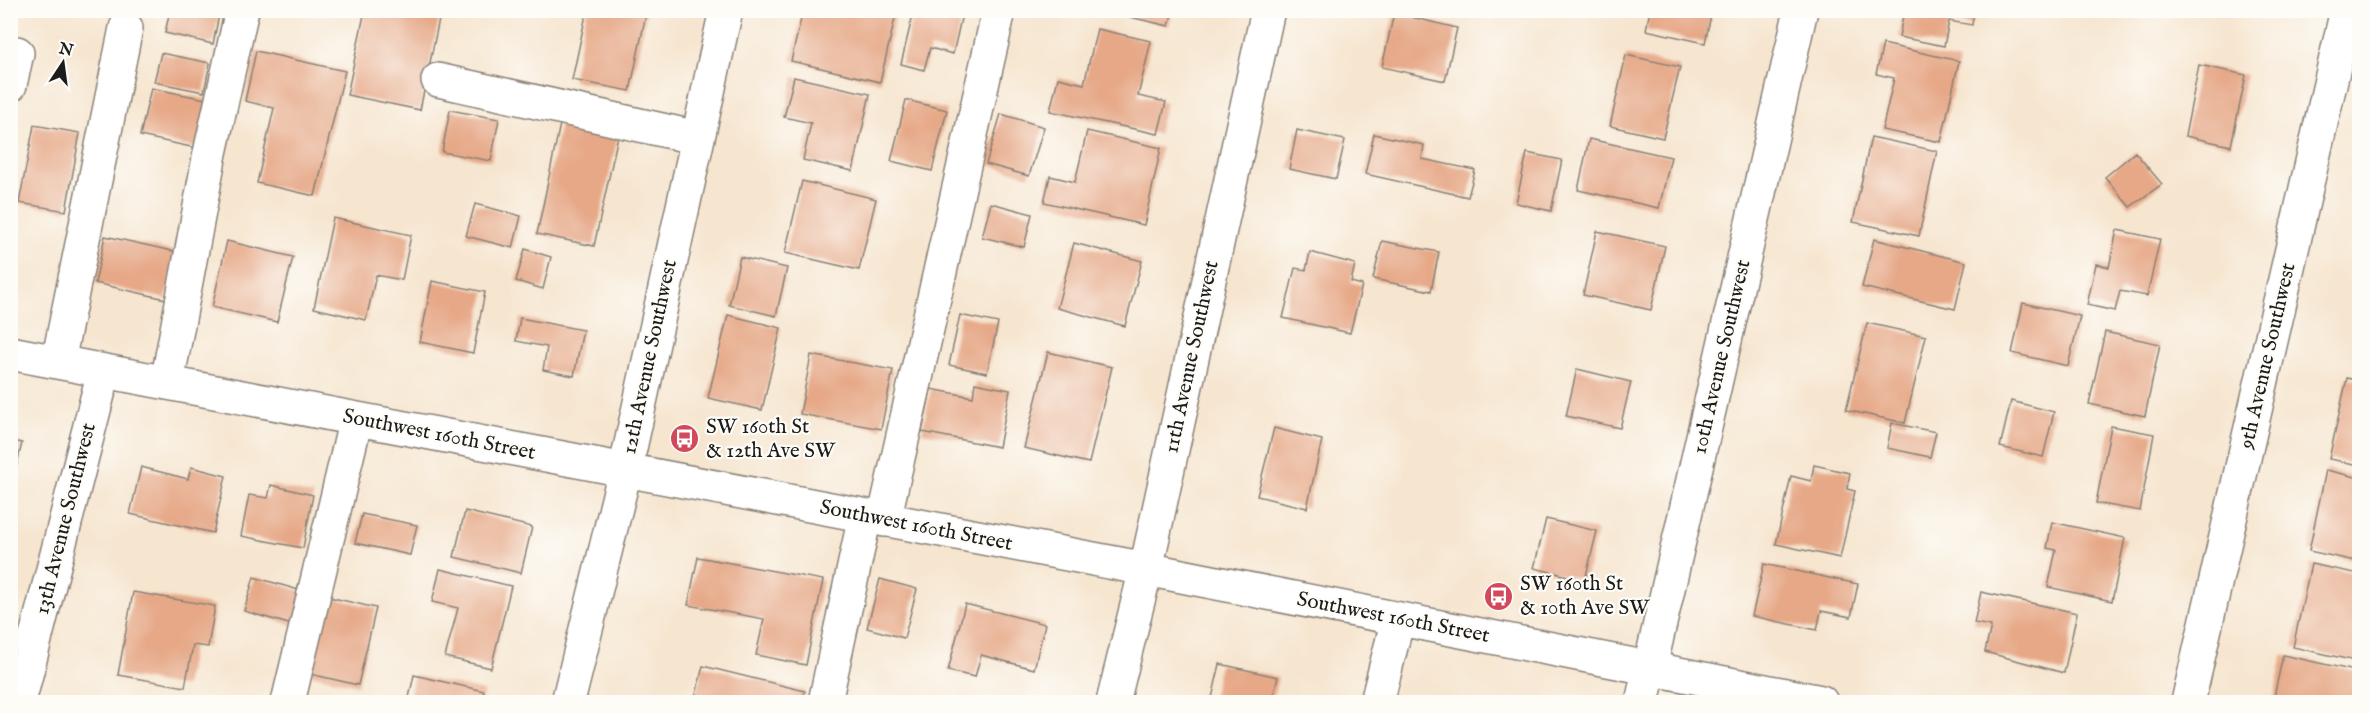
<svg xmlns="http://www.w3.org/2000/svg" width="2370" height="713" font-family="'IM FELL English',serif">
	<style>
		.building { fill: #e6a887 }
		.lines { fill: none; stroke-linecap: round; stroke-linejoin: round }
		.minor-casing { stroke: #898076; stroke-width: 36 }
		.minor { stroke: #fff; stroke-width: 33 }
		.labels { text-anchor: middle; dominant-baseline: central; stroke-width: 4.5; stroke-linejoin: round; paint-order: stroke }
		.street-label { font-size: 21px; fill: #1c1c1c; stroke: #fdfcf7 }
		.poi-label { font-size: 21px; fill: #1c1c1c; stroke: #fdfcf7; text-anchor: start }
	</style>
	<rect width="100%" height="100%" fill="#fdfcf7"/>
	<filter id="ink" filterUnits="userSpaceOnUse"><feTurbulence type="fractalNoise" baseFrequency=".0167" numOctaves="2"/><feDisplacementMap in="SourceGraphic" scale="12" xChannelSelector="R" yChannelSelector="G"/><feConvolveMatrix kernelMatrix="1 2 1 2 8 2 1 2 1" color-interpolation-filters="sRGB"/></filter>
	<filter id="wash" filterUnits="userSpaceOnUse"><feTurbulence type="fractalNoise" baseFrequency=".008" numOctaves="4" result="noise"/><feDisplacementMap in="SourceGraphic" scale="24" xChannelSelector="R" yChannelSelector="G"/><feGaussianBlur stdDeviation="1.35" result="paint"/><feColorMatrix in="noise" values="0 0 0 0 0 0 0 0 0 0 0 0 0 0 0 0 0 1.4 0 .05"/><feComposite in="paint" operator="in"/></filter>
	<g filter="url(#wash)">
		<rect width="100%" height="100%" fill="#f6e5cf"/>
		<g id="blocks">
			<path class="building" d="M170,10H220L213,44L165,33Z
				M365,10H441L420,110L347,95Z
				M587,10H647L630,91L572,80Z
				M803,10H882L896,14L880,82L791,61Z
				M914,10H963L953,54L930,48L924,70L901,64Z
				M1127,10H1173L1169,26L1125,16Z
				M1650,10H1712L1705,43L1646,30Z
				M1904,10H1974L1972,25L1949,21L1944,46L1899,37Z
				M1394,13L1457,28L1445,81L1382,67Z
				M1097,29L1151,41L1138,96L1166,102L1158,134L1050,111L1058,78L1084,84Z
				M1883,44L1959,61L1941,142L1882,130L1894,78L1876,74Z
				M256,51L345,71L315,196L257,183L274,108L245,101Z
				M161,53L210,63L204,92L154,82Z
				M1626,55L1680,67L1663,138L1610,126Z
				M2199,65L2246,75L2231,146L2185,136Z
				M794,77L870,94L853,171L803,160L811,123L784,117Z
				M151,88L215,101L205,150L140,136Z
				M906,100L947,110L932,171L891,161Z
				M450,110L499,119L491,161L442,152Z
				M1001,114L1044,127L1029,176L986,164Z
				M560,124L618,136L594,246L537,234Z
				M34,125L80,133L66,211L19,203Z
				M1297,130L1345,140L1336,179L1289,169Z
				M1087,131L1161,148L1144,225L1044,202L1050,176L1075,182Z
				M1374,134L1424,145L1422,159L1475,170L1468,197L1365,174Z
				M1871,137L1937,151L1919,236L1853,222Z
				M1589,139L1671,157L1659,208L1578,190Z
				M2135,152L2162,184L2130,207L2105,177Z
				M1527,153L1562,160L1551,211L1516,203Z
				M802,181L876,199L859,270L785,253Z
				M991,203L1032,214L1024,247L982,237Z
				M475,204L521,216L513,248L466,236Z
				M333,218L411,235L402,280L376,275L366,320L314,308Z
				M2117,230L2160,239L2147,296L2120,291L2115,311L2087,305L2096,264L2109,267Z
				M1597,231L1665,246L1651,310L1583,295Z
				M105,236L177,252L166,299L95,283Z
				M1874,239L1966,262L1955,309L1862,287Z
				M227,241L293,257L277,322L212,307Z
				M1382,241L1439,252L1431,291L1373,279Z
				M1074,243L1142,261L1125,326L1057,308Z
				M525,249L551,257L543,289L516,281Z
				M1310,252L1355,264L1351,282L1362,285L1350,333L1283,318L1295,268L1306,270Z
				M740,257L787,268L776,316L729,305Z
				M432,281L485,292L473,353L420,342Z
				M2023,303L2080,316L2068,366L2012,353Z
				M728,315L781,328L762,410L708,398Z
				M960,315L998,323L987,373L949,365Z
				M520,318L583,330L574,376L543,370L547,347L516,341Z
				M1867,323L1926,336L1905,423L1846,410Z
				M2105,332L2160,344L2145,416L2089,404Z
				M1048,352L1112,367L1089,463L1024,448Z
				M811,355L893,370L881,429L800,414Z
				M1577,369L1631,382L1620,428L1566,416Z
				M2347,378L2360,381V465L2329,459Z
				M975,383L1010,390L999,447L922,432L931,389L973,397Z
				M2011,401L2054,412L2043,457L2000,447Z
				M1892,423L1936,432L1930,457L1887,448Z
				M2111,426L2154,434L2140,511L2096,503Z
				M1274,428L1322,440L1307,508L1257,496Z
				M10,440L22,443L11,490H10Z
				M1814,465L1850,473L1847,489L1855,491L1840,558L1776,544L1791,476L1811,481Z
				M141,467L188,479L191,467L226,476L213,533L130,514Z
				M2326,470L2360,478V562L2309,551Z
				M271,485L313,495L303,548L241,536L249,495L268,498Z
				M465,511L532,527L521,573L454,557Z
				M362,514L417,525L410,555L355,543Z
				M1546,519L1597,531L1585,580L1534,568Z
				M2052,522L2125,538L2112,601L2048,587L2056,550L2047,548Z
				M698,557L823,580L806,665L756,655L764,619L688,605Z
				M1764,564L1858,584L1851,617L1821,611L1817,630L1752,616Z
				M2311,564L2360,574V662L2293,647Z
				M440,569L511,586L491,668L445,657L458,608L432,602Z
				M254,577L309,593L299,627L244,611Z
				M880,579L917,589L904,638L867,628Z
				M133,592L215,606L208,647L193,645L185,687L118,675Z
				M1981,592L2077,613L2064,673L1985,652L1991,626L1974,623Z
				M329,597L376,608L358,685L310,674Z
				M965,604L1045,624L1034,669L981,655L975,677L948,671Z
				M2283,655L2360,672V702H2299L2274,697Z
				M1220,664L1278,677L1272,702H1211Z
				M703,666L805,691L802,702H694Z
				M414,675L484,691L481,702H408Z
				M108,698L123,702H107Z"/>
		</g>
	</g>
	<g filter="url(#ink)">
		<use href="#blocks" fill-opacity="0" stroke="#898076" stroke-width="1.5"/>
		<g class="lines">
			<defs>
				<path id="minor" d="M438,80L698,138
					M10,85L17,53
					M10,353L1146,569L1821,702
					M58,362L126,28
					M167,383L210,153L242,10
					M884,520L999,10
					M19,702L104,371
					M288,702L356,419
					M568,702L625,471L726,10
					M825,702L865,516
					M1113,702L1146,569L1268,10
					M1377,702L1398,619
					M1642,702L1801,10
					M2188,702L2347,10"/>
			</defs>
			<use href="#minor" class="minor-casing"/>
			<use href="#minor" class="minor"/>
		</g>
	</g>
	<defs>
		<symbol id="bus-disc" viewBox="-11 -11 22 22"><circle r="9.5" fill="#d1495b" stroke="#fdfcf7"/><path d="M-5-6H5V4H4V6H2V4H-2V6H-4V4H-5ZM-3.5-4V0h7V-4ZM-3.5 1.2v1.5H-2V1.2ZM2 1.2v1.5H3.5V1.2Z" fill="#fff"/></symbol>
	</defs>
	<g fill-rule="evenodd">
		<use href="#bus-disc" x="668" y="422" width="33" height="33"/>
		<use href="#bus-disc" x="1482" y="580" width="33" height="33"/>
	</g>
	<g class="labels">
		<g class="street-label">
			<text transform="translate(2268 356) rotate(-77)">9th Avenue Southwest</text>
			<text transform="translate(650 357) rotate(-78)">12th Avenue Southwest</text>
			<text transform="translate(1192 357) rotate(-78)">11th Avenue Southwest</text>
			<text transform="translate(1722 357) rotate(-77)">10th Avenue Southwest</text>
			<text transform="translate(439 435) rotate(11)">Southwest 160th Street</text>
			<text transform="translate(66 519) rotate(-76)">13th Avenue Southwest</text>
			<text transform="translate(916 526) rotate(11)">Southwest 160th Street</text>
			<text transform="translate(1393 618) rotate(11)">Southwest 160th Street</text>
		</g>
		<g class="poi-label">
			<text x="706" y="427">SW 160th St<tspan x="706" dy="24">&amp; 12th Ave SW</tspan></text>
			<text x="1520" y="584">SW 160th St<tspan x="1520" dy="24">&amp; 10th Ave SW</tspan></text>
		</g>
	</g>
	<rect width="2370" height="713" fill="none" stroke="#fdfcf7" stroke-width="36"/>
	<g transform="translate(63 63) rotate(13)" stroke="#fdfcf7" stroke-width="4.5" paint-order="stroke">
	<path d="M0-4.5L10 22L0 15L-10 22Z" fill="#1c1c1c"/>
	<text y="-9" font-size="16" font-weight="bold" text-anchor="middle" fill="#1c1c1c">N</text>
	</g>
</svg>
